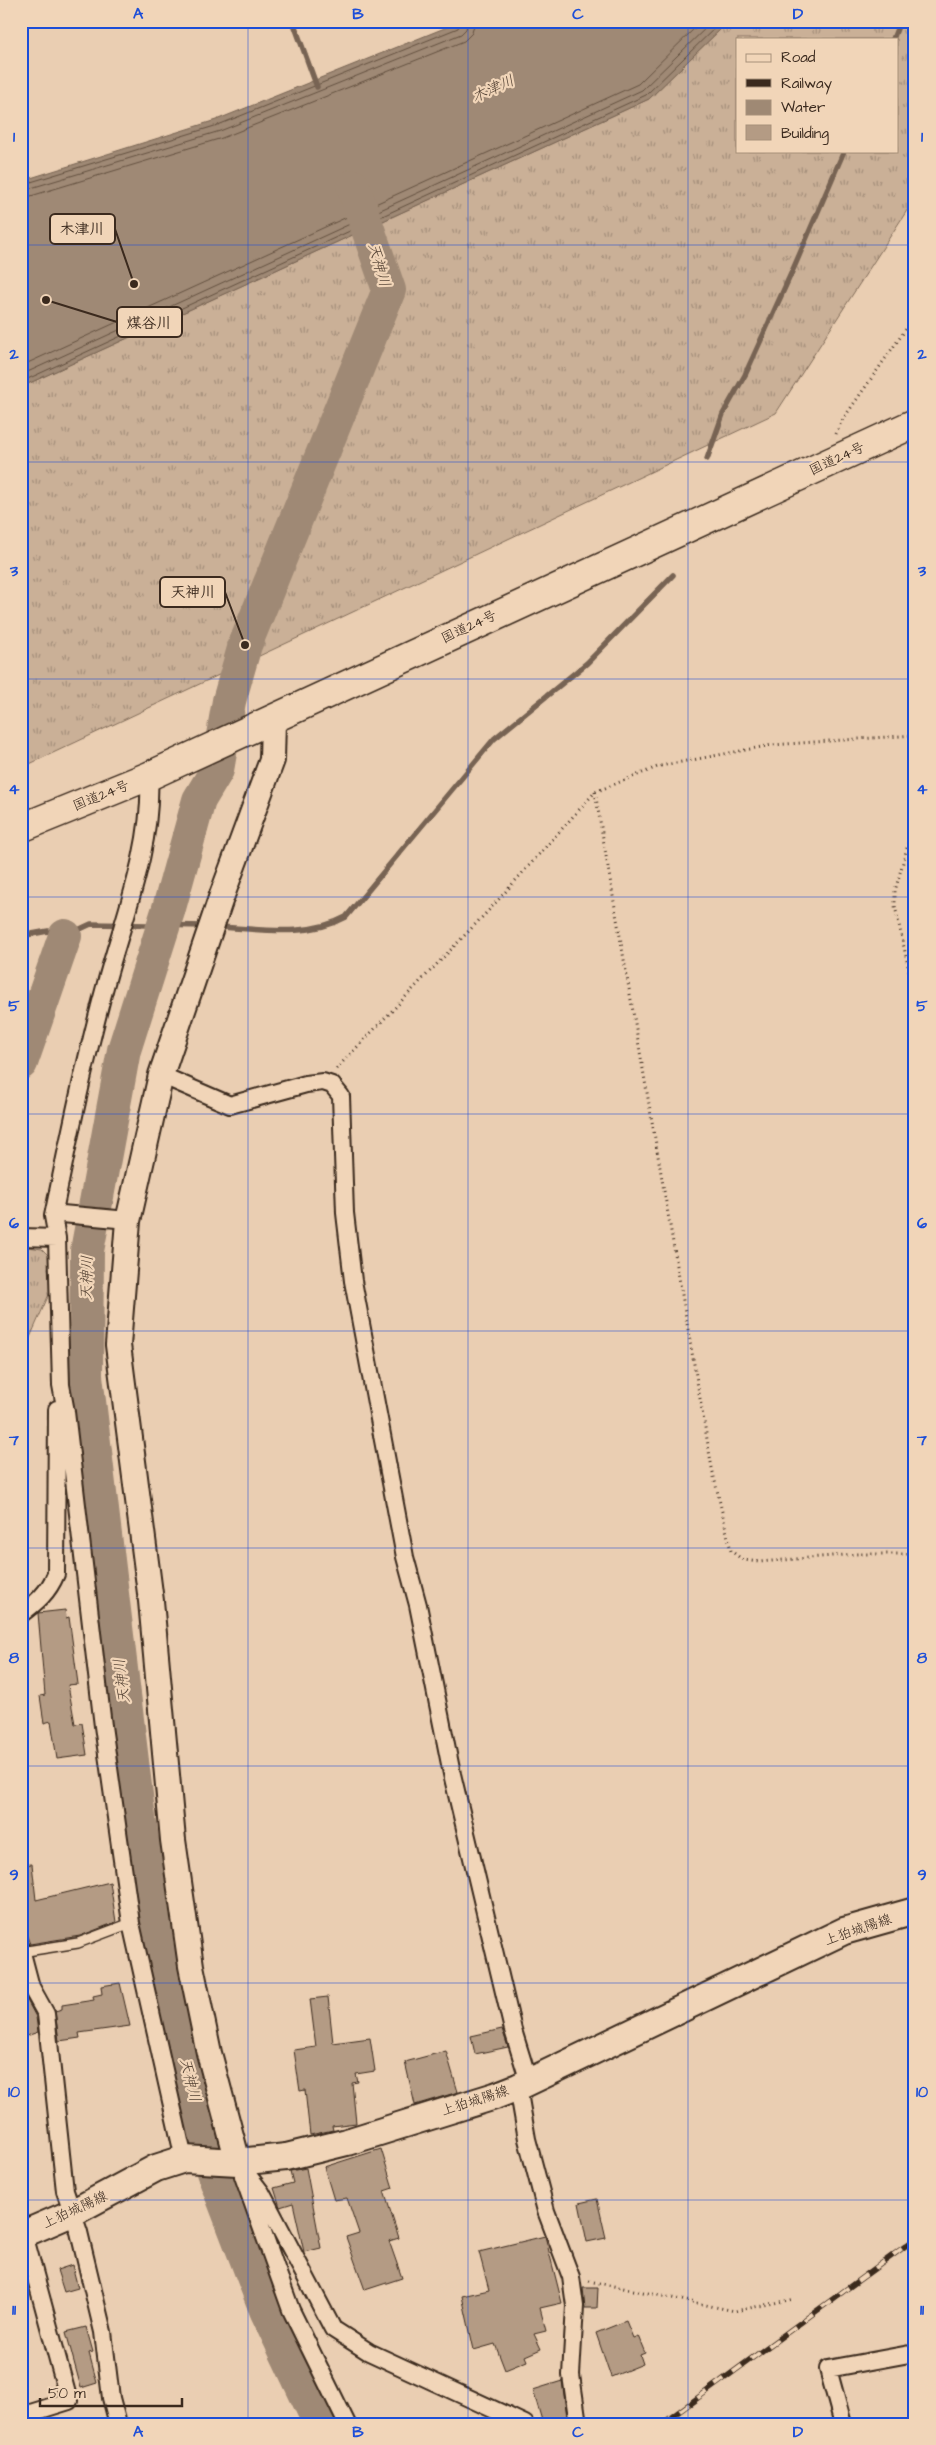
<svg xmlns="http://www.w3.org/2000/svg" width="936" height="2445" font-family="'Architects Daughter','Klee One',sans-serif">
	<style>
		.grass { fill: url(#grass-tufts); stroke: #826d5a; fill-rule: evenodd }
		.water { fill: #9f8974; stroke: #776352 }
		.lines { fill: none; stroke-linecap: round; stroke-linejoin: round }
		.shore { stroke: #635040; stroke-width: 1 }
		.stream { stroke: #776352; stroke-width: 5.5 }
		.river { stroke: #9f8974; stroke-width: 34 }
		.building { fill: #b49b84; stroke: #3b2a1e }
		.lane-casing { stroke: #3b2a1e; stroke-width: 12 }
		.street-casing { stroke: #3b2a1e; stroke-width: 20 }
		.secondary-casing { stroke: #3b2a1e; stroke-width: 28 }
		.primary-casing { stroke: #3b2a1e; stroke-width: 30 }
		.highway-casing { stroke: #3b2a1e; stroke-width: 31 }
		.path { stroke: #3b2a1e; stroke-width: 3; stroke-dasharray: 1 4; stroke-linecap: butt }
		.lane { stroke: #f1d5b8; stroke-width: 9 }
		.street { stroke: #f1d5b8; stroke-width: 16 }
		.secondary { stroke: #f1d5b8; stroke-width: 24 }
		.primary { stroke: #f1d5b8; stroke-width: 26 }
		.highway { stroke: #f1d5b8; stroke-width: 28 }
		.rail-casing { stroke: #3b2a1e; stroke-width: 5.5 }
		.rail { stroke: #f1d5b8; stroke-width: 4; stroke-dasharray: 11; stroke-linecap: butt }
		.grid { fill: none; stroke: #1d4ed8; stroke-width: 1; stroke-opacity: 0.55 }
		.labels { text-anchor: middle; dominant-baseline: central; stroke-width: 4.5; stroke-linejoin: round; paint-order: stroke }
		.street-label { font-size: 14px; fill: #3b2a1e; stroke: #f1d5b8 }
		.water-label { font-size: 15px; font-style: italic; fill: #544234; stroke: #f1d5b8 }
		.leader { fill: none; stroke: #3b2a1e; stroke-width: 2 }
		.callout-dot { fill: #3b2a1e; stroke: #f1d5b8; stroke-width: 2 }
		.callout { fill: #f1d5b8; stroke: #3b2a1e; stroke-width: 2 }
		.callout-label { font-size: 15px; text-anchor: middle; font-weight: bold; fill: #3b2a1e }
		.neatline { fill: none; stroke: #1d4ed8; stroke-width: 2 }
		.grid-label { font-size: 16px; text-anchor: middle; font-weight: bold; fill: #1d4ed8 }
	</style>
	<defs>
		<pattern id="grass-tufts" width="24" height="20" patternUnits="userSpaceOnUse" patternTransform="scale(1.25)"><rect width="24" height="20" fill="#cab097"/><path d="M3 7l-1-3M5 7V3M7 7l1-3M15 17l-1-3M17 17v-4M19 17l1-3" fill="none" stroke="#a58f7b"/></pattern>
	</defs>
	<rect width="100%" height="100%" fill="#eaceb2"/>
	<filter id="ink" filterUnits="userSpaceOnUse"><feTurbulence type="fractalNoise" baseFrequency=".02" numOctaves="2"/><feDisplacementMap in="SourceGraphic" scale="10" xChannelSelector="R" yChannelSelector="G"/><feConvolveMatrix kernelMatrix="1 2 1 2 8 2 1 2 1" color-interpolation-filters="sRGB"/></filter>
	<g filter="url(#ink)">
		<path class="grass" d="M729,21H915V198L776,413L21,768V387L649,99ZM737,39H897V151H737Z
			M21,1246L42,1249L50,1257V1292L21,1358Z"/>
		<path class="water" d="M462,21H729L649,99L21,387V181L216,120Z"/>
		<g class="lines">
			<path class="shore" d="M21,185L218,125L458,28L461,21
				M21,191L220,131L461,34L466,29L468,21
				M21,199L222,138L464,41L472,33L475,21
				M21,366L638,84L702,21
				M21,375L642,90L713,21
				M21,382L646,95L722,21"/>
			<path class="stream" d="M293,21L317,87
				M893,39L900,21
				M707,459L723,414L745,375L795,265L844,151
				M218,927C260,929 308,938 346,917L494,739L587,663L673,575
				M21,936L48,931L65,936L91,924L206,926
				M81,1258L87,1251"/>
			<path class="river" d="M21,1063L65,936
				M320,2424L266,2310L213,2172L157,1946L137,1803L86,1376L87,1251L124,1050L169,908L199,800L217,770L229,701L245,645L389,290L353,186"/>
		</g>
		<path class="building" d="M65,1610L66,1618L69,1617L78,1684L68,1685L75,1724L82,1723L87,1755L57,1759L51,1721L44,1723L40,1696L45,1695L38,1613Z
			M32,1864L36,1900L110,1882L116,1922L80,1936L30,1944L24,1929L21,1904V1865Z
			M120,1983L130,2026L79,2033L80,2038L59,2041L55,2011L62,2009V2005L94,2000L93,1996L102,1994L101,1986Z
			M21,1989L36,2017L38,2032L21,2038Z
			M328,1997L333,2043L370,2038L375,2071L356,2074L358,2082L352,2083L356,2123L332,2126L333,2130L310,2135L305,2090L300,2091L294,2050L316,2047L310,1999Z
			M502,2029L508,2047L475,2054L471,2036Z
			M446,2051L458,2092L415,2105L405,2062Z
			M381,2149L393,2188L384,2191L399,2238L389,2241L402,2278L365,2290L346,2237L359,2233L347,2198L334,2200L324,2167Z
			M306,2168L321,2248L304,2252L293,2203L280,2207L274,2188L293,2183L290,2171Z
			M597,2199L606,2238L587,2242L579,2203Z
			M545,2236L562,2303L540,2308L546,2331L534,2334L541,2349L525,2356L527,2361L505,2370L495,2344L474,2350L462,2296L489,2290L479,2252Z
			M72,2265L78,2288L64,2292L57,2270Z
			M583,2288H598L597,2308H585Z
			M626,2321L633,2338L638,2336L645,2353L640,2355L643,2364L611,2377L596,2333Z
			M86,2327L93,2352L89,2353L97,2383L81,2388L66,2332Z
			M562,2381L568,2424H543L533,2390Z"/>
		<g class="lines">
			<defs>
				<path id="lane" d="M21,1950L27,1951L78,1943L131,1923"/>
				<path id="street" d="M149,776C153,846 124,916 106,983C85,1060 69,1138 53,1216L57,1238L61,1385L66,1412L103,1726L131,1923L184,2159
					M161,1075L230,1105L306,1084L323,1082L332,1085L341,1096L345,1213L353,1281L405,1557L418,1605L452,1774L513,2030L529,2082
					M53,1216L62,1214L117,1219
					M21,1237L57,1238
					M21,1614C37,1602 48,1593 56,1574L57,1409
					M21,1949L31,1987L46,2014L65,2191L79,2232L103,2332L111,2398L118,2424
					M518,2087L527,2139L546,2211L571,2277L575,2306L571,2375L578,2424
					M238,2162L261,2192L333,2329L369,2352L525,2424
					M243,2176L291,2310L347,2424
					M21,2416L69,2401L24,2234
					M843,2424L828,2369L915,2353"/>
				<path id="secondary" d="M238,2162L209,2053L191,1966L173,1840L151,1601L118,1345L128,1221L161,1075L221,898L272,760L273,720"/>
				<path id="primary" d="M21,2235L72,2213L156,2168L184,2159L238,2162L286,2157L347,2142L495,2096L518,2087L844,1931L915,1911"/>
				<path id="highway" d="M21,828L149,776L915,423"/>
			</defs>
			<use href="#lane" class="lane-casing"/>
			<use href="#street" class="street-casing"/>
			<use href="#secondary" class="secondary-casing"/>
			<use href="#primary" class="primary-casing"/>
			<use href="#highway" class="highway-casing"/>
			<path class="path" d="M836,434L841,422L915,316
				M595,792L712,1468L731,1551L743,1560L759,1562L857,1554H915
				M915,819L895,891V906L915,998
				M336,1069L490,909L595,792L660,766L772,745L915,735
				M589,2281L735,2311L794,2299"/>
			<use href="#lane" class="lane"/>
			<use href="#street" class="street"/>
			<use href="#secondary" class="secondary"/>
			<use href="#primary" class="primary"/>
			<use href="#highway" class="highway"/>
			<defs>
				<path id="rail" d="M662,2424L915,2239"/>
			</defs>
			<use href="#rail" class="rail-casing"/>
			<use href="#rail" class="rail"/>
		</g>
	</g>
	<path class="grid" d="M248,21V2424M468,21V2424M688,21V2424M21,245H915M21,462H915M21,679H915M21,897H915M21,1114H915M21,1331H915M21,1548H915M21,1766H915M21,1983H915M21,2200H915"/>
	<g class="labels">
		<g class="street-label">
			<text transform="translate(837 459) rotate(-25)">国道24号</text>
			<text transform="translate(469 627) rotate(-25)">国道24号</text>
			<text transform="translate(101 796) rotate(-22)">国道24号</text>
			<text transform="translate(858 1930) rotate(-19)">上狛城陽線</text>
			<text transform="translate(475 2101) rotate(-18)">上狛城陽線</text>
			<text transform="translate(75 2210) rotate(-25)">上狛城陽線</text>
		</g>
		<g class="water-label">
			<text transform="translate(493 89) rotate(-25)">木津川</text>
			<text transform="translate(379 265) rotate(74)">天神川</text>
			<text transform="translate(87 1278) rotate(-89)">天神川</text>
			<text transform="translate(122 1681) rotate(-97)">天神川</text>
			<text transform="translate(190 2080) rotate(76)">天神川</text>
		</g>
	</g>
	<path class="leader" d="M134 284L115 229M46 300L117 322M245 645L225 592"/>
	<g class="callout-dot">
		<circle cx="134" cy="284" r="5"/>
		<circle cx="46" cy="300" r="5"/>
		<circle cx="245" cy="645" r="5"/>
	</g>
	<g class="callout">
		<rect x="50" y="214" width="65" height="30" rx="5"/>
		<rect x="117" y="307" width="65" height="30" rx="5"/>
		<rect x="160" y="577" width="65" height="30" rx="5"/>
	</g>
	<g class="callout-label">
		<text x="82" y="234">木津川</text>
		<text x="149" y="328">煤谷川</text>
		<text x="193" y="597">天神川</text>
	</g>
	<rect width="936" height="2445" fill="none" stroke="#f1d5b8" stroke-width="55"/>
	<rect x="736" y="38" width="162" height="115" fill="#f1d5b8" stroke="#a8917a"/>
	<rect x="746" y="54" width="25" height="8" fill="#f1d5b8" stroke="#a8917a"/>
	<text x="781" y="62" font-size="15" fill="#3b2a1e">Road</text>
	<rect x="746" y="79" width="25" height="8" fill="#3b2a1e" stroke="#a8917a"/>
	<text x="781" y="88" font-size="15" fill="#3b2a1e">Railway</text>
	<rect x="746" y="100" width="25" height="15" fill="#9f8974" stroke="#a8917a"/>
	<text x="781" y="112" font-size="15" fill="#3b2a1e">Water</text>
	<rect x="746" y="125" width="25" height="15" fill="#b49b84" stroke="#a8917a"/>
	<text x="781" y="138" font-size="15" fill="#3b2a1e">Building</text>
	<path d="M40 2398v8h142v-8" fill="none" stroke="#3b2a1e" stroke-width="2.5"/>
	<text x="48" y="2398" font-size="15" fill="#3b2a1e" stroke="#f1d5b8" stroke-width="4" paint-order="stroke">50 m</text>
	<rect x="28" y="28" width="880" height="2390" class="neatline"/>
	<g class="grid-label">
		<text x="138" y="19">A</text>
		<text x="358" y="19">B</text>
		<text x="578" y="19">C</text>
		<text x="798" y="19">D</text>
		<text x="14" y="142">1</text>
		<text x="922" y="142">1</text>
		<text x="14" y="359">2</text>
		<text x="922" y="359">2</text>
		<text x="14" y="576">3</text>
		<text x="922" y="576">3</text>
		<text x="14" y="794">4</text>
		<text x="922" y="794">4</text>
		<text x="14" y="1011">5</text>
		<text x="922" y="1011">5</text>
		<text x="14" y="1228">6</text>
		<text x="922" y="1228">6</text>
		<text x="14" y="1445">7</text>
		<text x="922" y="1445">7</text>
		<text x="14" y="1663">8</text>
		<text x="922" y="1663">8</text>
		<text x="14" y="1880">9</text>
		<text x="922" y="1880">9</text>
		<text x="14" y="2097">10</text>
		<text x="922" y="2097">10</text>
		<text x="14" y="2315">11</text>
		<text x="922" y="2315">11</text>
		<text x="138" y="2437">A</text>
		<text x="358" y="2437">B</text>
		<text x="578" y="2437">C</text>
		<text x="798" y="2437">D</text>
	</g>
</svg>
